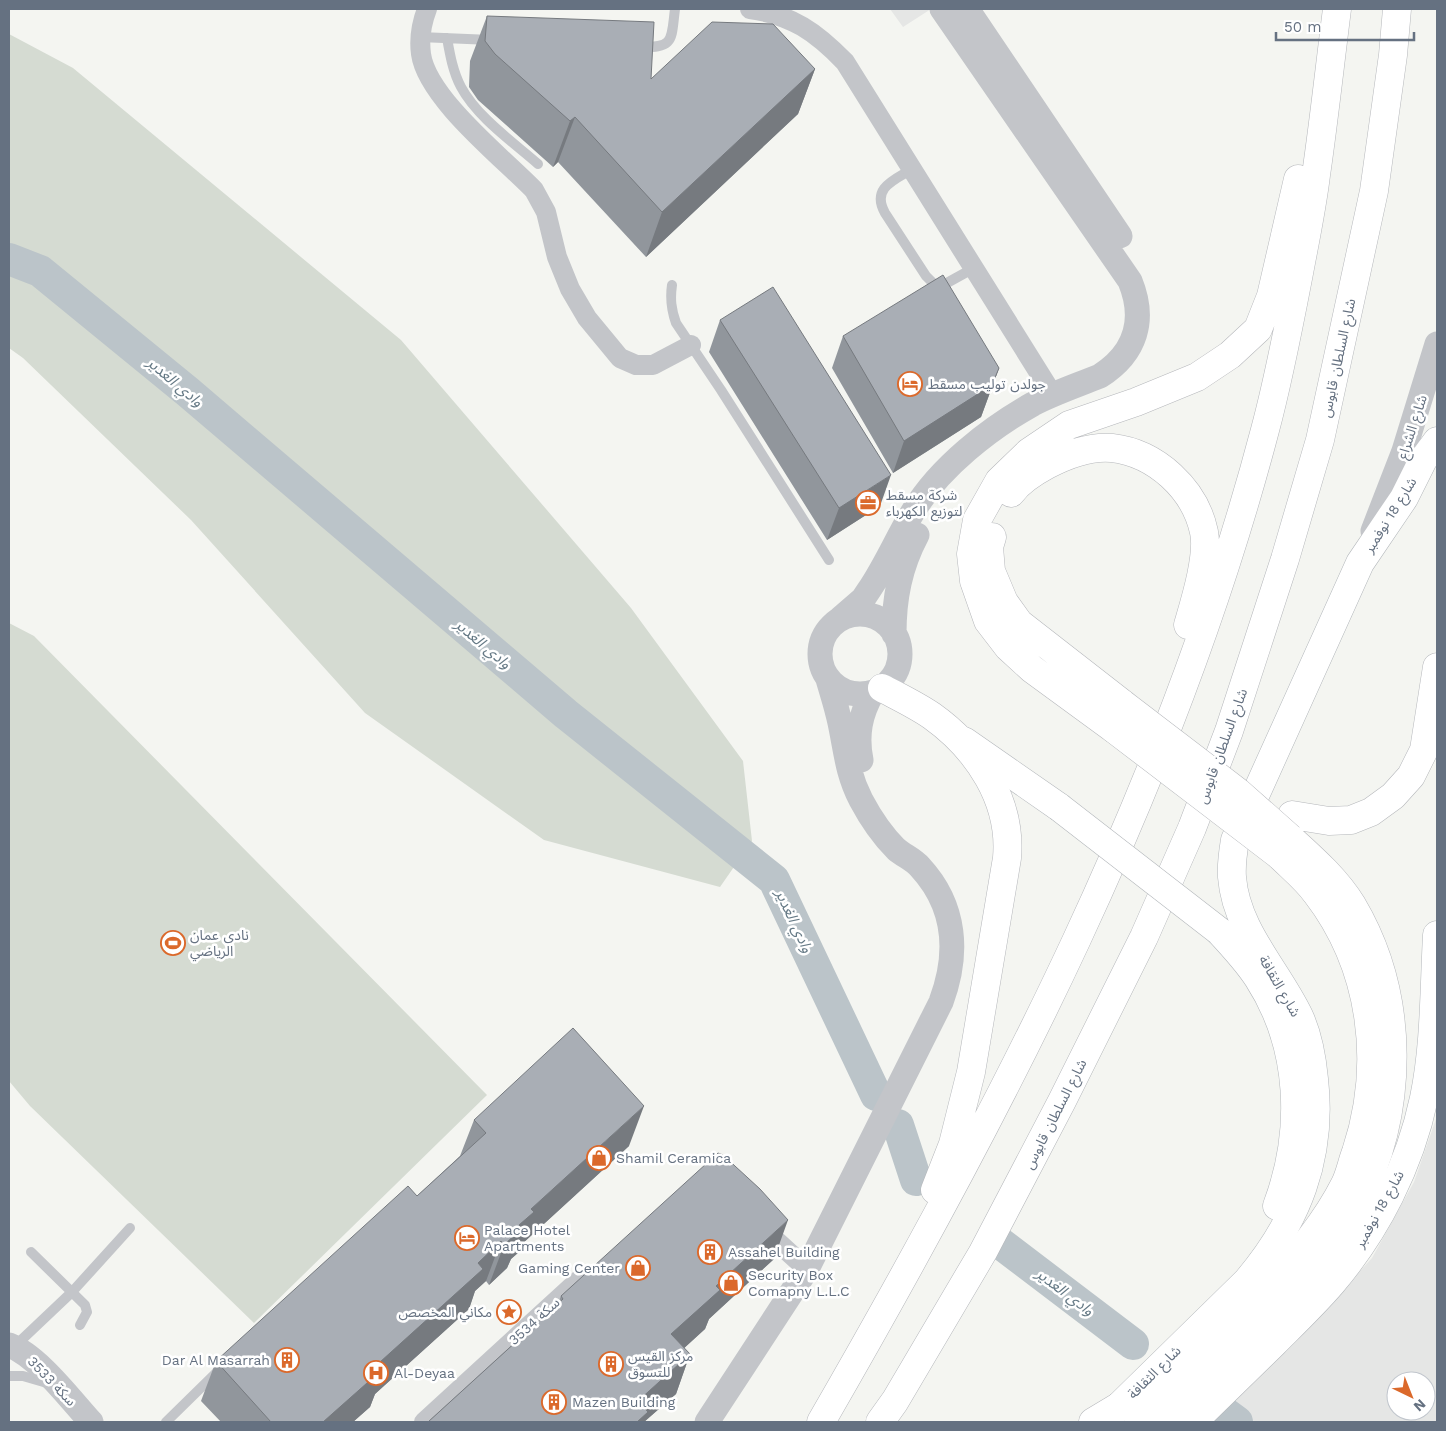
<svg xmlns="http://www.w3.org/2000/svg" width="1446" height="1431" font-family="'Work Sans','Noto Sans Arabic',sans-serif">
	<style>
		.built { fill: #e5e6e5; fill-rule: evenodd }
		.green { fill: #d5dbd2 }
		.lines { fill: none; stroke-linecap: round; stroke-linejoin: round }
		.river { stroke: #bbc4c9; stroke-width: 32 }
		.primary-casing { stroke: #b3b7bb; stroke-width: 29 }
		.trunk-casing { stroke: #b5b7bb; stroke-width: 29 }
		.service { stroke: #c3c5c9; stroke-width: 10 }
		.minor { stroke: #c3c5c9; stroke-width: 20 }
		.tertiary { stroke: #c3c5c9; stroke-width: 25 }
		.primary { stroke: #fff; stroke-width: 28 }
		.trunk { stroke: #fff; stroke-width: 28 }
		.primary-bridge-casing { stroke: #b3b7bb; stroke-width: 29; stroke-linecap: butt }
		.trunk-bridge-casing { stroke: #b5b7bb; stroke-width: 29; stroke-linecap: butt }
		.primary-bridge { stroke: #fff; stroke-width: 28 }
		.trunk-bridge { stroke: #fff; stroke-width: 28 }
		.wall { fill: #91969c }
		.shaded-wall { fill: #767a7f }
		.building { fill: #a9aeb5; stroke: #767a7f }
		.labels { text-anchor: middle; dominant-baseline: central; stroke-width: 5; stroke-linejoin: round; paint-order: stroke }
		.street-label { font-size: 14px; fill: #657181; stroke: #fff }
		.poi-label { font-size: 14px; fill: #657181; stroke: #fff; text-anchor: start }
		.water-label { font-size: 15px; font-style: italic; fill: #657985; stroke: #fff }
	</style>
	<rect width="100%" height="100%" fill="#f4f5f1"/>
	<path class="built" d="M890,9H931L903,27Z
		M1437,1116V1422H1209L1316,1319L1372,1258L1414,1182ZM1396,1381H1426V1411H1396Z"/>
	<path class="green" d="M9,34L73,68L401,340L631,608L743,761L752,841L720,887L544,840L365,713L191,520L23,358L9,348Z
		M9,623L34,636L487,1095L254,1323L30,1106L9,1081Z"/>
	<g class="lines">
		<path class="river" d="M9,259L40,271L188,392L566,714L774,880L876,1095
			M898,1125L916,1180
			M996,1240L1133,1344
			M1218,1408L1237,1422"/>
		<defs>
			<path id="primary" d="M964,741L1059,807
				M1219,931C1233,946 1247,961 1258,978C1302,1046 1305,1131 1277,1206
				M1103,1422L1247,1281C1297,1222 1323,1157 1314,1079C1312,1058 1308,1035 1299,1016C1277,970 1236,930 1232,877C1231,865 1233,852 1235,840L1360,563L1404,498L1423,460L1437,441
				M1193,1422C1220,1396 1247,1369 1274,1343C1294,1323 1314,1304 1332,1283C1377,1230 1410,1165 1424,1098C1435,1045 1434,989 1437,935"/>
			<path id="trunk" d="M1011,493C1019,482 1034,472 1047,465C1066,455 1090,446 1112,448C1156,453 1195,489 1204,532C1209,556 1195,601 1188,625
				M992,537L989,547L991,571L1004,602L1019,623L1123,704
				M882,688C899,697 916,705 932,716C978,749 1012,801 1007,858L971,1072L953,1144L935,1190
				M1114,729L1032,669L1008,647L988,621L974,581L971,554L977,520L999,481L1029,452L1069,425L1136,402L1197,377L1230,355L1258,329L1271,296L1298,179
				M1292,815L1329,821L1351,820L1371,812L1393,796L1411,776L1424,750L1437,667
				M821,1422C1003,1107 1172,783 1265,430C1279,378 1289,325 1299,273C1305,241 1312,208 1316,175C1324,120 1330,64 1337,9
				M880,1422L895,1401L983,1252L1062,1101L1144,937L1192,828L1229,731L1285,559L1320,440L1374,191L1393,55L1397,9
				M1093,1422L1118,1407
				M1138,1422L1269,1288C1297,1256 1326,1222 1345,1184C1350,1174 1352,1162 1356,1152C1385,1064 1373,967 1316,893C1306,879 1291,867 1279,855
				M1167,1422L1305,1281C1324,1257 1342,1233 1356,1206C1405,1112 1406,996 1352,905C1336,879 1312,858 1290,838"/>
		</defs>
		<use href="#primary" class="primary-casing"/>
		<use href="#trunk" class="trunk-casing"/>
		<path class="service" d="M420,37L491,40
			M447,38C450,55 453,72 461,87C477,117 513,142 538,164
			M640,47C675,48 671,40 675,9
			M912,169C894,180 871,188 885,213L926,276L934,284H945L974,268
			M672,285C670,299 671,309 676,323L721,390L829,560
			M31,1252L85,1305L87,1312L80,1325
			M15,1346L72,1292L130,1228
			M9,1376H23L47,1383
			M166,1422L217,1372"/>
		<path class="minor" d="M427,9C422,22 419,39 421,54C427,98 503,158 534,190L546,212L557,257L570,289L587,318L620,358L636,365H653L691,345
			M750,9C792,15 816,32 845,62L1053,395
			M761,1227L807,1269
			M424,1422L579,1280"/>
		<path class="tertiary" d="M967,9L1120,236
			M1373,531L1404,451L1437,344
			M820 654a40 40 0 1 1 80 0a40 40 0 1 1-80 0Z
			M841,618L863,599L869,590C886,565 898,536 914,510C940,467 990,428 1033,404C1054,393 1078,385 1100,376C1136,353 1146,320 1130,281L942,9
			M894,634C894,598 900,567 917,535
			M861,760C856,735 860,714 873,692
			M9,1345C38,1356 70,1399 91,1422
			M707,1422L807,1269L941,1002C959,954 956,906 920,867C913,859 904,856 896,849C882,835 870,817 861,800C847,773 846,751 840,723C837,708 832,693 828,679"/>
		<use href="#primary" class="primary"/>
		<use href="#trunk" class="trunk"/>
		<defs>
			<path id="primary-bridge" d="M1059,807L1219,931"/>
			<path id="trunk-bridge" d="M1123,704L1238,792L1290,838
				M1114,729L1279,855"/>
		</defs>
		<use href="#primary-bridge" class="primary-bridge-casing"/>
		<use href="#trunk-bridge" class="trunk-bridge-casing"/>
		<use href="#primary-bridge" class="primary-bridge"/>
		<use href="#trunk-bridge" class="trunk-bridge"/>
	</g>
	<path class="wall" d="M487,16L651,79L815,69L798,114L646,257L558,162L553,167L478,100L469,87L470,61Z
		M720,320L880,506L827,540L709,352Z
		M843,336L999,368L981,417L893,473L832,368Z
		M474,1120L629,1146L522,1244L519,1252L511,1259L507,1268L489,1285L486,1281L475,1291L469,1309L375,1394L370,1407L353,1422H221L201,1401L216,1361L417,1196L460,1156Z
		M774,1259L709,1319L705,1329L684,1348L690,1354L676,1394L644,1422H428L558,1303L561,1296Z"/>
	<path class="shaded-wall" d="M815,69L798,114L646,257L662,212Z
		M575,117L558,162L553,167L570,121Z
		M999,368L981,417L893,473L904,441Z
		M891,475L880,506L827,540L839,508Z
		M644,1106L629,1146L522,1244L519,1252L511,1259L507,1268L489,1285L504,1245L531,1209Z
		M788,1220L774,1259L709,1319L705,1329L657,1373L671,1334L716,1286Z
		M501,1241L486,1281L475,1291L469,1309L375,1394L370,1407L353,1422H323L380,1362L478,1263Z
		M690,1354L676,1394L644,1422H630L638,1401Z"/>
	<path class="building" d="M487,16L654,22L651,79L712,22L773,24L815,69L662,212L575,117L570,121L495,54L485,41Z
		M943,275L999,368L992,385L904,441L843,336Z
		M773,287L891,475L839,508L720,320Z
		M573,1028L644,1106L531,1209L534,1212L519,1225L522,1228L504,1245L501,1241L478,1263L483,1269L380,1362L385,1367L323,1422H271L216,1361L408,1186L417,1196L486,1133L474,1120Z
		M718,1153L723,1155L760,1189L788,1220L716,1286L720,1290L671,1334L690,1354L638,1401L648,1412L637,1422H428L563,1299L561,1296Z"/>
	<defs>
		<symbol id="hotel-ring" viewBox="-11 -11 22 22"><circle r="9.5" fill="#fff" stroke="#db692b" stroke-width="1.5"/><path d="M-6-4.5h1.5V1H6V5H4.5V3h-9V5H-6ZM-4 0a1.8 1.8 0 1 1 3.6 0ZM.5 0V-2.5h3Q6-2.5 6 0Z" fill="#db692b"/></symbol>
		<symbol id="office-ring" viewBox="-11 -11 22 22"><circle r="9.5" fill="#fff" stroke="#db692b" stroke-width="1.5"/><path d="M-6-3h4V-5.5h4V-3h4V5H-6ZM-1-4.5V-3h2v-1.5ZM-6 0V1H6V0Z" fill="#db692b"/></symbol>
		<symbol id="stadium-ring" viewBox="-11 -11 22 22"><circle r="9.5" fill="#fff" stroke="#db692b" stroke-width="1.5"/><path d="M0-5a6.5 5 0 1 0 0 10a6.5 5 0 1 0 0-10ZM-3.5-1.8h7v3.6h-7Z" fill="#db692b"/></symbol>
		<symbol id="shop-ring" viewBox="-11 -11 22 22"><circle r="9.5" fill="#fff" stroke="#db692b" stroke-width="1.5"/><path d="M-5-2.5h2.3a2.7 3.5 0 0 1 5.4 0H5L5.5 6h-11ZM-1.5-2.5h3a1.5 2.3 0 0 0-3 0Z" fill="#db692b"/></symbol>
		<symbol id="building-ring" viewBox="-11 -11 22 22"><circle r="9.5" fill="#fff" stroke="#db692b" stroke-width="1.5"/><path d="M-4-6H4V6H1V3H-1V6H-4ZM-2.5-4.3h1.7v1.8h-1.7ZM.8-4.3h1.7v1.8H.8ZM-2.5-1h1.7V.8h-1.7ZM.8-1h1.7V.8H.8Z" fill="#db692b"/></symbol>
		<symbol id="sight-ring" viewBox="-11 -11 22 22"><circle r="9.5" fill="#fff" stroke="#db692b" stroke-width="1.5"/><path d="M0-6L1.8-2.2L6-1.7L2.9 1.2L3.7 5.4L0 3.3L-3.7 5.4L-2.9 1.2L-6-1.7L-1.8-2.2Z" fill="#db692b"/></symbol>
		<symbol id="hospital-ring" viewBox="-11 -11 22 22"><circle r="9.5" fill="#fff" stroke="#db692b" stroke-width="1.5"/><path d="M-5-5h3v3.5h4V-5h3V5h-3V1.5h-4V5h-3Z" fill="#db692b"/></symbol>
	</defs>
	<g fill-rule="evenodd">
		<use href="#hotel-ring" x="896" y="370" width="28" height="28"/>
		<use href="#office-ring" x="854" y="489" width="28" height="28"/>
		<use href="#stadium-ring" x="159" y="929" width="28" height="28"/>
		<use href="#shop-ring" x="585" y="1144" width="28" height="28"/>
		<use href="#hotel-ring" x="453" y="1224" width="28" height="28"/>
		<use href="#building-ring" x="696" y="1238" width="28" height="28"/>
		<use href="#shop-ring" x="624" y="1254" width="28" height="28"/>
		<use href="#shop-ring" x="717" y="1269" width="28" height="28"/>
		<use href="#sight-ring" x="495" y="1298" width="28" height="28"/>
		<use href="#building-ring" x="273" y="1346" width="28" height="28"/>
		<use href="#building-ring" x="597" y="1350" width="28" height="28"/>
		<use href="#hospital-ring" x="362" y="1359" width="28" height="28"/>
		<use href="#building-ring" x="540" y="1388" width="28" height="28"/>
	</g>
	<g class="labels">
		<g class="street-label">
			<text transform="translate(1338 358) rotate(-78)">شارع السلطان قابوس</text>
			<text transform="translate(1412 427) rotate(-72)">شارع الشراع</text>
			<text transform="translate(1390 515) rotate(-58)">شارع 18 نوفمبر</text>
			<text transform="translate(1222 746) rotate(-70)">شارع السلطان قابوس</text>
			<text transform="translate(1280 986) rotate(60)">شارع الثقافة</text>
			<text transform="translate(1055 1114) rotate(-63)">شارع السلطان قابوس</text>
			<text transform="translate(1379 1209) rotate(-61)">شارع 18 نوفمبر</text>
			<text transform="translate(534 1321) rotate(-42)">سكة 3534</text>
			<text transform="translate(1154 1372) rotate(-45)">شارع الثقافة</text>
			<text transform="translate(52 1381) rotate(46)">سكة 3533</text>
		</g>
		<g class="poi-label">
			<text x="928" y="384">جولدن توليب مسقط</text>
			<text x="886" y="495">شركة مسقط<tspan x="886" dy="16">لتوزيع الكهرباء</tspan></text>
			<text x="190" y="935">نادي عمان<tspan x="190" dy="16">الرياضي</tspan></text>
			<text x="616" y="1158">Shamil Ceramica</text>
			<text x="484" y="1230">Palace Hotel<tspan x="484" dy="16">Apartments</tspan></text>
			<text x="728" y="1252">Assahel Building</text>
			<text x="620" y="1268" text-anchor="end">Gaming Center</text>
			<text x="748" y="1275">Security Box<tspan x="748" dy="16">Comapny L.L.C</tspan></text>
			<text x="492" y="1312" text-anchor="end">مكاني المخصص</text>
			<text x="628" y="1356">مركز القيس<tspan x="628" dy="16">للتسوق</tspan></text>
			<text x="270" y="1360" text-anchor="end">Dar Al Masarrah</text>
			<text x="394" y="1373">Al-Deyaa</text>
			<text x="572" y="1402">Mazen Building</text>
		</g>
		<g class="water-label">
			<text transform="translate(175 382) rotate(40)">وادي الغدير</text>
			<text transform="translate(483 644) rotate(40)">وادي الغدير</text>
			<text transform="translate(794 921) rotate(65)">وادي الغدير</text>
			<text transform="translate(1065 1292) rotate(37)">وادي الغدير</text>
		</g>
	</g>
	<rect width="1446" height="1431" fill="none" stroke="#657181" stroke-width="20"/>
	<g transform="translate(1411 1396) rotate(137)"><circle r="24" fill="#ffffff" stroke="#c1c6cd"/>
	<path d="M0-4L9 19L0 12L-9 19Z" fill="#db692b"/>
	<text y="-8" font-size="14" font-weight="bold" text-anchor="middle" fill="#657181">N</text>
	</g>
	<path d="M1276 32v8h138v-8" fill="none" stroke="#657181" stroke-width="2.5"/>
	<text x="1284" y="32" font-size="15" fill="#657181" stroke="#ffffff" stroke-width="4" paint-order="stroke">50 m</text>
</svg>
